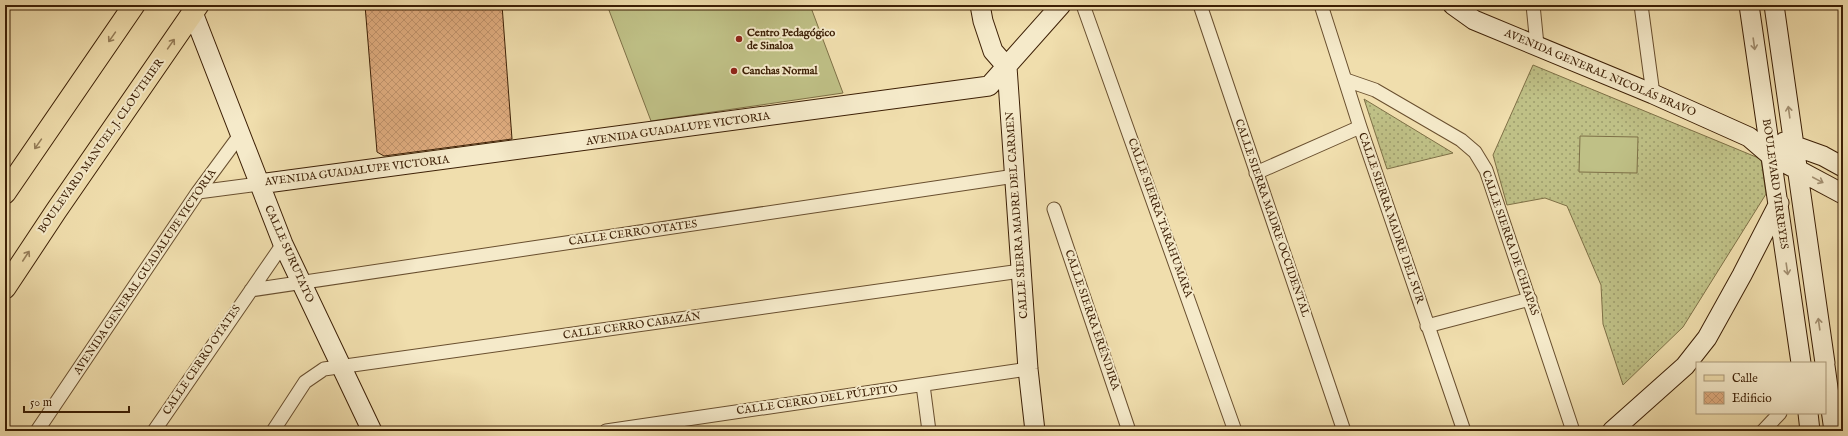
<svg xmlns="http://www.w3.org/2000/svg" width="1848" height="436" font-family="'IM FELL English',serif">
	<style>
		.grass { fill: url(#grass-dots); stroke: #7e7046 }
		.pitch { fill: #bfc086; stroke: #7e7046 }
		.building { fill: url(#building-cross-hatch); stroke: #3c1f05 }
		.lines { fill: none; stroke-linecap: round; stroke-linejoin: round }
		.street-casing { stroke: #694f2f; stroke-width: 15 }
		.secondary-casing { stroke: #3c1f05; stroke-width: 21 }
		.primary-casing { stroke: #3c1f05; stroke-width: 23 }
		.street { stroke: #f5eaca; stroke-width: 13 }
		.secondary { stroke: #f5eaca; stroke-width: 19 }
		.primary { stroke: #f0dead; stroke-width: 21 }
		.oneway { stroke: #967e59 }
		.oneway2 { stroke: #a28f71 }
		.poi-dot { fill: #8f2418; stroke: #f5eaca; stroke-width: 1.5 }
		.labels { text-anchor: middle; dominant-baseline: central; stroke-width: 4; stroke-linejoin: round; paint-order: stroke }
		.poi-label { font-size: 11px; font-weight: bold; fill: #3c1f05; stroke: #f5eaca; text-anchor: start }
		.street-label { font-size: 11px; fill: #3c1f05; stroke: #f5eaca }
	</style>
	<defs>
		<pattern id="grass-dots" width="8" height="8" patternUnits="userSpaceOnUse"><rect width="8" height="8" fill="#bfc086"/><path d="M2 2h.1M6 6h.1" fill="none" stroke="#9c9b6c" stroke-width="1.8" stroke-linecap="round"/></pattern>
		<pattern id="building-cross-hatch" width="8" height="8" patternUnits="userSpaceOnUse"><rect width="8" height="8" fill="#e0ad80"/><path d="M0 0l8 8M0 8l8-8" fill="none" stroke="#c1946d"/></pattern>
	</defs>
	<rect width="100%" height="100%" fill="#f0dead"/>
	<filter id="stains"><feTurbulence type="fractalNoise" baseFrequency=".005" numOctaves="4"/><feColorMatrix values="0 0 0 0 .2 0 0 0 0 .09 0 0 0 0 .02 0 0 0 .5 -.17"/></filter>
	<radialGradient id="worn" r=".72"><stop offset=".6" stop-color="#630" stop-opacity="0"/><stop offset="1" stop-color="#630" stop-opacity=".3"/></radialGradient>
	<path class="grass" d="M1533,65L1761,159L1766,194L1683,327L1623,385L1603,324L1601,285L1567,206L1545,198L1507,205L1493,155Z
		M1364,99L1453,153L1387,169Z"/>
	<path class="pitch" d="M607,5H810L843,93L651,121Z
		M1580,136L1638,137L1637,173L1579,172Z"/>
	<path class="building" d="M365,5H502L512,139L384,156L377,152Z"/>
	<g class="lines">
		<defs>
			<path id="street" d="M1083,5L1235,431
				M1200,5L1344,431
				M1321,5L1360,127L1464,431
				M1533,5L1537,45
				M1641,5L1653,94
				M1346,80L1375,90L1461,140L1475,152L1486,170L1573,431
				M1256,173L1360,127
				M198,192L259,184
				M1054,209L1129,431
				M251,290L1015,176
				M1427,326L1530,299
				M923,385L929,431
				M37,431L198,192L240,135
				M154,431L283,244
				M273,431L305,382L324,369L1021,271
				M606,431L1028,369
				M1763,431L1780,413"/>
			<path id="secondary" d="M190,5L283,244L372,431
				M980,5L983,21L993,51L1007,67L1028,369L1035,431
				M1453,5L1474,20L1653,94L1749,137L1770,155L1843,194
				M1749,5L1801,363
				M1774,5L1825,363
				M1784,142L1823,156L1843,167
				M259,184L989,86L1061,5
				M1825,366L1834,431
				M1808,413L1810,431
				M1612,431L1685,366L1707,338L1742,275L1779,203"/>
			<path id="primary" d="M5,193L134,5
				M5,288L56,211L198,5"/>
		</defs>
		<use href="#street" class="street-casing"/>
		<use href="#secondary" class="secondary-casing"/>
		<use href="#primary" class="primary-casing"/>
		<use href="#street" class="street"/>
		<use href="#secondary" class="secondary"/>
		<use href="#primary" class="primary"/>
	</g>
	<defs><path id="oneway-shaft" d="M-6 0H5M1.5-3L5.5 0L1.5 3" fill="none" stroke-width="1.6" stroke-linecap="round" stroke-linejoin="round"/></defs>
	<g class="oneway">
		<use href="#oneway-shaft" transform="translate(112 37) rotate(125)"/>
		<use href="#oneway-shaft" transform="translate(171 44) rotate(-55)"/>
		<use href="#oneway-shaft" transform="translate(38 144) rotate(125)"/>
		<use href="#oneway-shaft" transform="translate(26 256) rotate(-57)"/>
	</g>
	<g class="oneway2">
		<use href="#oneway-shaft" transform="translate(1754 44) rotate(82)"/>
		<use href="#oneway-shaft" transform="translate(1789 112) rotate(-98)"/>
		<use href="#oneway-shaft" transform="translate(1818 180) rotate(28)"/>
		<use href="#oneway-shaft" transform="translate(1787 269) rotate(82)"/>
		<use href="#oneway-shaft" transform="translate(1819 324) rotate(-98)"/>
	</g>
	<g class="poi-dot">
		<circle cx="739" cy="39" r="4"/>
		<circle cx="734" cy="71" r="4"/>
	</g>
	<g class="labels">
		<g class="poi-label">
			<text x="747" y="33">Centro Pedagógico<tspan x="747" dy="13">de Sinaloa</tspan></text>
			<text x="742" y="71">Canchas Normal</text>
		</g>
		<g class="street-label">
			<text transform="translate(1600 73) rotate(23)">AVENIDA GENERAL NICOLÁS BRAVO</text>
			<text transform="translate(678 129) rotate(-8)">AVENIDA GUADALUPE VICTORIA</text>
			<text transform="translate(101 146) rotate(-55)">BOULEVARD MANUEL J. CLOUTHIER</text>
			<text transform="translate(357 171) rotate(-7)">AVENIDA GUADALUPE VICTORIA</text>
			<text transform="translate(1775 184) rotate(82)">BOULEVARD VIRREYES</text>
			<text transform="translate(1017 215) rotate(-94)">CALLE SIERRA MADRE DEL CARMEN</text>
			<text transform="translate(1160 218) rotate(70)">CALLE SIERRA TARAHUMARA</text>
			<text transform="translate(1272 218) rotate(71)">CALLE SIERRA MADRE OCCIDENTAL</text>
			<text transform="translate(1391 218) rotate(71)">CALLE SIERRA MADRE DEL SUR</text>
			<text transform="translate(633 233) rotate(-8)">CALLE CERRO OTATES</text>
			<text transform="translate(1510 243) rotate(71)">CALLE SIERRA DE CHIAPAS</text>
			<text transform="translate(289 254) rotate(66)">CALLE SURUTATO</text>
			<text transform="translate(145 272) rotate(-56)">AVENIDA GENERAL GUADALUPE VICTORIA</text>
			<text transform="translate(1092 320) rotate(71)">CALLE SIERRA ERÉNDIRA</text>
			<text transform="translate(632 326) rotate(-8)">CALLE CERRO CABAZÁN</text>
			<text transform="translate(202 360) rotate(-56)">CALLE CERRO OTATES</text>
			<text transform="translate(817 400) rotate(-8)">CALLE CERRO DEL PÚLPITO</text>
		</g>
	</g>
	<rect width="1848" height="436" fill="none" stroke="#f0dead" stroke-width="20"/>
	<rect x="6" y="6" width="1836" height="424" fill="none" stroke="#3c1f05" stroke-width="2"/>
	<rect x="10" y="10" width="1828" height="416" fill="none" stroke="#3c1f05"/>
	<rect x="1696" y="362" width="130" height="52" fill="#f5eaca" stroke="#ab997b"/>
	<rect x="1704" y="375" width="20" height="6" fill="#f0dead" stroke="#ab997b"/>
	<text x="1732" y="382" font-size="12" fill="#3c1f05">Calle</text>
	<rect x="1704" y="392" width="20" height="12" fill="url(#building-cross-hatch)" stroke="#ab997b"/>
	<text x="1732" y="402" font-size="12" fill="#3c1f05">Edificio</text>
	<path d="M24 406v6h105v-6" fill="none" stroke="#3c1f05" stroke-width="2"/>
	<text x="30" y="406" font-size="12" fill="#3c1f05" stroke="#f5eaca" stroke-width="3" paint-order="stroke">50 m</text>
	<rect width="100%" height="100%" filter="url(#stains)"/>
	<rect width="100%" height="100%" fill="url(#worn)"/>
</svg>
